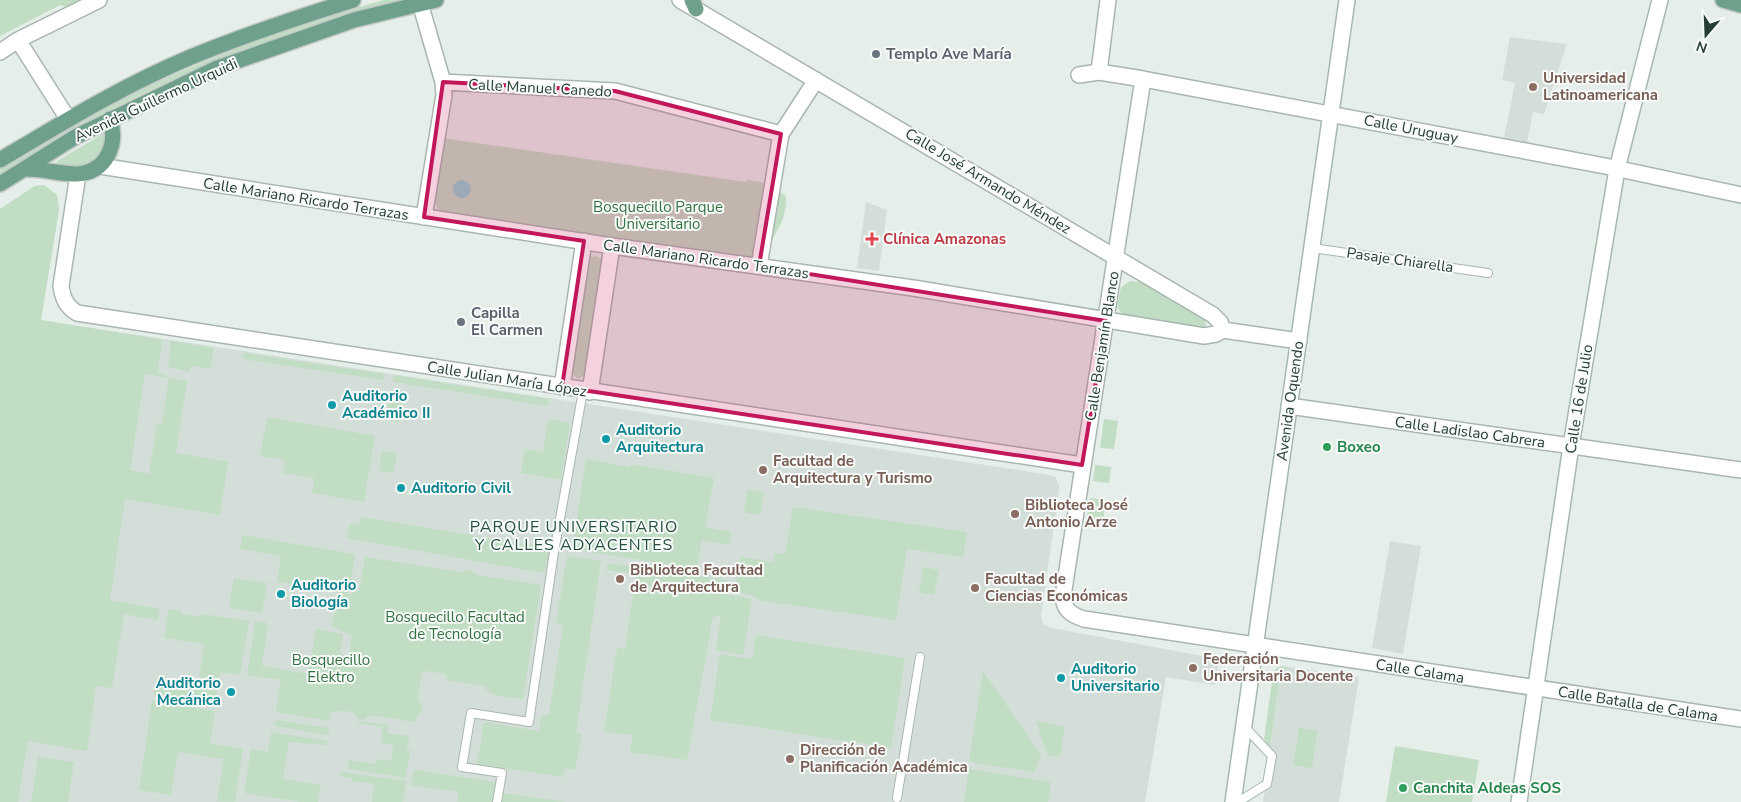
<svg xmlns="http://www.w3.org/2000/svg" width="1741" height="802" font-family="'Nunito Sans',sans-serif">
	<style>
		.built { fill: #d4ded8 }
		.green { fill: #c1ddc4; fill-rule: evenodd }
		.water { fill: #93cece }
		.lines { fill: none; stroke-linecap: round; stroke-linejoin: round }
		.service-casing { stroke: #a9b6af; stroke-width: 10 }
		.minor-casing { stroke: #a9b6af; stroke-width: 18 }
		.tertiary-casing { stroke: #a9b6af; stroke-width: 18 }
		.secondary-casing { stroke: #a5b9af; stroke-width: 18 }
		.primary-casing { stroke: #c2c9c6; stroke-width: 18 }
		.service { stroke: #fff; stroke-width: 8 }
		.minor { stroke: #fff; stroke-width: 15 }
		.tertiary { stroke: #fff; stroke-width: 15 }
		.secondary { stroke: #fff; stroke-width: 15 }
		.primary { stroke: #6ea08b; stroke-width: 15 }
		.marked { fill: #c2185b; fill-opacity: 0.2; stroke: #c2185b; stroke-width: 4; stroke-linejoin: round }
		.worship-dot { fill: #6b7280; stroke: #f7faf8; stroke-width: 2 }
		.education-dot { fill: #8d6e63; stroke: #f7faf8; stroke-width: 2 }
		.health-dot { fill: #e0444e; stroke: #f7faf8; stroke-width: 2 }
		.culture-dot { fill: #0f9aa8; stroke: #f7faf8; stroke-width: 2 }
		.leisure-dot { fill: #2e9e5b; stroke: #f7faf8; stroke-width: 2 }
		.labels { text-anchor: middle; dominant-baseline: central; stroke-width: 4; stroke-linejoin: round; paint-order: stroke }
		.worship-label { font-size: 15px; font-weight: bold; fill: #5b616d; stroke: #f7faf8; text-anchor: start }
		.education-label { font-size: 15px; font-weight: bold; fill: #785e54; stroke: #f7faf8; text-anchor: start }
		.street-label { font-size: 15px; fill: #263f34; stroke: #f7faf8 }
		.park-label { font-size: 15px; fill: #337341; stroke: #f7faf8 }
		.health-label { font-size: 15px; font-weight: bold; fill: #be3a42; stroke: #f7faf8; text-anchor: start }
		.culture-label { font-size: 15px; font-weight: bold; fill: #0d838f; stroke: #f7faf8; text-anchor: start }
		.leisure-label { font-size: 15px; font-weight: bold; fill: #27864d; stroke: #f7faf8; text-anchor: start }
		.neighbourhood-label { font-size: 16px; letter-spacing: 1px; fill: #23503e; stroke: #f7faf8 }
	</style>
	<rect width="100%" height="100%" fill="#e6eee9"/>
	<path class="built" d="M1510,37L1567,44L1544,114L1533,112L1527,143L1504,138L1515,83L1502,80Z
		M44,185L57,195L59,209L41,320L1050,475L1055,477L1059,484V490L1041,616L1043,624L1052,628L1219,659L1215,685L1166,677L1145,802H0V209L35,186Z
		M866,202L887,210L879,271L857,268Z
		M1390,541L1421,546L1403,654L1372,648Z
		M1289,667L1359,677L1339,802H1263L1265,790L1270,786L1274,755L1270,748L1280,676L1283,671Z"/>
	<path class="green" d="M0,0H87L72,8L60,5L0,36Z
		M383,0H401C293,27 182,71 84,124C56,140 28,158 0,175V169C34,148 69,126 104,108C193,62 287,27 383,0Z
		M106,132L101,158L83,167L57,165V161Z
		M442,138L746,182L748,180L761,182L786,196C788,222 770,244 752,263L441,212C426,201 439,156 442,138Z
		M44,185L57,195L59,209L41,320L162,340L158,372L170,378L187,381L176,453L228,462L220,515L125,499L110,600L160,609L158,620L124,614L112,688L96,686L87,751L28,741L18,802H0V209L35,186ZM145,374L169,378L162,424L157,423L149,474L130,470Z
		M596,256L601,259L602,264L585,375L578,379L572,373V370L587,261L591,257Z
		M1130,281L1141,282L1205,320L1206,326L1201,329L1124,316L1117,307L1121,287Z
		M171,341L214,348L210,369L191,366L189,372L168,367Z
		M244,353L385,374L384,380L243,359Z
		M394,375L549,399L548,406L393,382Z
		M391,389L404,391L399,422L386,420Z
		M267,417L375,436L364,502L312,493L314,478L283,473L285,460L260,456Z
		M548,419L570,423L561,480L521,473L525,449L543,452Z
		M1104,419L1118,421L1114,449L1100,448Z
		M382,451L397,453L393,473L379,471Z
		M586,459L630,467L631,464L714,478L705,527L731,532L730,545L702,540L697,569L572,549Z
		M1095,465L1111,467L1109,483L1093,481Z
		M747,490L764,492L760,515L744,512Z
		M1090,498L1106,500L1103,523L1086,521Z
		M793,507L967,532L963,557L907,549L896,620L763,601L753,596L734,591L741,557L773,562L775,553L785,554Z
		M361,517L550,548L546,569L543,573L538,572L347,538L350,524L359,525Z
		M242,535L355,554L349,595L359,590L365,557L460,572L470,570L478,575L541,585L523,699C511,697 489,698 484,686L447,680L446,674L425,671L422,672L418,700L423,707L414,722L370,715L364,720C357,719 357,717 353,713C347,710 338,712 331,712L330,721L276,712L281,680L247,675L255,621L268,623L262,666L308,674L316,629L343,634L340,653L343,654L348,663L352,636L332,626L338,592L277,582L281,556L240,549Z
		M567,556L601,561L576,733L582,734L575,770L565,768L563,777L477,764L484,722L539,731L542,715H549L563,625L556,623Z
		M608,563L726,580L725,594L752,599L743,655L716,650L721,616L713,617L687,760L630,752L633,735L604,732L617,648L625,649L636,574L606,570Z
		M923,567L939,570L934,595L919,592Z
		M234,578L267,583L262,613L229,608Z
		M169,609L182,611V614L201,617L202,614L249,621L240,675L220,672L215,705L153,695L156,679L198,685L204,644L164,638Z
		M756,635L905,658L891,748L710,720L720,654L752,659Z
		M1282,666L1289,667L1283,671L1280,676L1270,748L1264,739L1273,675L1276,668Z
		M983,671L1041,755L1034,772L969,762Z
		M152,701L215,711L210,743L243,749L235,802L217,801L224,759L178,752L171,795L139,790Z
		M276,720L329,728L328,735L275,726Z
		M358,721L388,725L387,733L409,736L407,750H410L406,778L348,769L349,760L376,764L377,759L391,761L393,745L381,743L383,727L358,723Z
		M1036,721L1065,727L1060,757L1048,755L1046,751Z
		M1299,728L1317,730L1312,768L1293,765Z
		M271,732L327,741V745L289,742L283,779L321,785L318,802H301L244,793L251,749L268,752Z
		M1395,746L1479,760L1472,802H1386Z
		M38,757L74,762L68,802H31Z
		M969,769L1051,782L1048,802H964Z
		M414,770L496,782L493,802H457L458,792L411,785Z
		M341,772L406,781L403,802H372L374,784L352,781V778L340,776Z
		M503,793L560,801L567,802H502Z"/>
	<path class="water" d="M453 189a9 9 0 1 1 18 0a9 9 0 1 1-18 0Z"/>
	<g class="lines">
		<defs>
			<path id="service" d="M1312,248L1488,273
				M897,798L920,657
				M497,802L502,773L462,767L471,713L529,722L554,552L583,391
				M1238,802L1267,784L1272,756L1244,726"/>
			<path id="minor" d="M420,3L443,82L444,95L424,217
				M18,40L68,119
				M0,52L18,40L99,0
				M1099,72L1108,0
				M1079,75L1099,72L1143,79L1605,166L1741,195
				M1143,79L1063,596C1064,610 1071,615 1084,619L1741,719
				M443,82L615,91L781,134
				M100,166L612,246L913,288L1204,336L1216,334L1223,330
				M78,174L61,286C63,299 66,306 77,313L1082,465
				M759,266L781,134L816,80
				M562,387L584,241
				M590,392L612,246
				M1289,406L1741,470"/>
			<path id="tertiary" d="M680,0L1213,315L1220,322L1223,330L1299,341"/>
			<path id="secondary" d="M1233,802L1347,0
				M1519,802L1571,446L1617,169L1660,0"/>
			<path id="primary" d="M692,0L696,9
				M1723,0L1741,5
				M0,160C62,123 124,85 191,57C244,35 299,17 353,0
				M26,169C43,169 60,174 77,174C107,172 118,144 110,119
				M0,184L75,137L217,68L354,20L436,0"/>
		</defs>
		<use href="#service" class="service-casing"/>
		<use href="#minor" class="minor-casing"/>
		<use href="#tertiary" class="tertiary-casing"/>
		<use href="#secondary" class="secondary-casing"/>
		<use href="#primary" class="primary-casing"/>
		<use href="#service" class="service"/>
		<use href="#minor" class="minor"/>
		<use href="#tertiary" class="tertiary"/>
		<use href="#secondary" class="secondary"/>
		<use href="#primary" class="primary"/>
	</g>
	<path class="marked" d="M443,82L615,91L781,134L759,266L1106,321L1082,465L562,387L584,241L424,217Z"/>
	<g class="worship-dot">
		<circle cx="876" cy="54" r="5"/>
		<circle cx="461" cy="322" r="5"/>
	</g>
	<g class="education-dot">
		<circle cx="1533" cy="87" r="5"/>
		<circle cx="763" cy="470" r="5"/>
		<circle cx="1015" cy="514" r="5"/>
		<circle cx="620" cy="579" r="5"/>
		<circle cx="975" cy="588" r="5"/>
		<circle cx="1193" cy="668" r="5"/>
		<circle cx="790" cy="759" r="5"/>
	</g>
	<path class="health-dot" d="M869.5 231.5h5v5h5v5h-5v5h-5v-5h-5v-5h5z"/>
	<g class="culture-dot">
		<circle cx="332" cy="405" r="5"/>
		<circle cx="606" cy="439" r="5"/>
		<circle cx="401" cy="488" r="5"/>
		<circle cx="281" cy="594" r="5"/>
		<circle cx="1061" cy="678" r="5"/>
		<circle cx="231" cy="692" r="5"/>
	</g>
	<g class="leisure-dot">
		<circle cx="1327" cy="447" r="5"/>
		<circle cx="1403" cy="788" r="5"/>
	</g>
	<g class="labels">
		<g class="worship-label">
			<text x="886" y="54">Templo Ave María</text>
			<text x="471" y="313">Capilla<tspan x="471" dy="17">El Carmen</tspan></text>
		</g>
		<g class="education-label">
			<text x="1543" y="78">Universidad<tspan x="1543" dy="17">Latinoamericana</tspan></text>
			<text x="773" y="461">Facultad de<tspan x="773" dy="17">Arquitectura y Turismo</tspan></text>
			<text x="1025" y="505">Biblioteca José<tspan x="1025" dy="17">Antonio Arze</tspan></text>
			<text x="630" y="570">Biblioteca Facultad<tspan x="630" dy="17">de Arquitectura</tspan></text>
			<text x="985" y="579">Facultad de<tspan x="985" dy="17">Ciencias Económicas</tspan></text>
			<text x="1203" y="659">Federación<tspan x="1203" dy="17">Universitaria Docente</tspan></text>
			<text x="800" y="750">Dirección de<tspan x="800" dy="17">Planificación Académica</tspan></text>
		</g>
		<g class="street-label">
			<text transform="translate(540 88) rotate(3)">Calle Manuel Canedo</text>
			<text transform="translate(156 100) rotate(-25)">Avenida Guillermo Urquidi</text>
			<text transform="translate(1411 129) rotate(11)">Calle Uruguay</text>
			<text transform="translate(988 181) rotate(31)">Calle José Armando Méndez</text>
			<text transform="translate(306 199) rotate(9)">Calle Mariano Ricardo Terrazas</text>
			<text transform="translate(706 259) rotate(8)">Calle Mariano Ricardo Terrazas</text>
			<text transform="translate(1400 260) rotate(8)">Pasaje Chiarella</text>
			<text transform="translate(1102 346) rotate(-81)">Calle Benjamín Blanco</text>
			<text transform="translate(507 379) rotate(9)">Calle Julian María López</text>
			<text transform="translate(1579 399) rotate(-81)">Calle 16 de Julio</text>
			<text transform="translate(1290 401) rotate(-82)">Avenida Oquendo</text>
			<text transform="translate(1470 432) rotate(8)">Calle Ladislao Cabrera</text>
			<text transform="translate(1420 671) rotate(9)">Calle Calama</text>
			<text transform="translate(1638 704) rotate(9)">Calle Batalla de Calama</text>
		</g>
		<g class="park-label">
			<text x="658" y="207">Bosquecillo Parque<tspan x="658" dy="17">Universitario</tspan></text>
			<text x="455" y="617">Bosquecillo Facultad<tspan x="455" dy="17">de Tecnología</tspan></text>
			<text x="331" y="660">Bosquecillo<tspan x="331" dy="17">Elektro</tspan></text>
		</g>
		<g class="health-label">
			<text x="883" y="239">Clínica Amazonas</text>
		</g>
		<g class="culture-label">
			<text x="342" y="396">Auditorio<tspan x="342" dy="17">Académico II</tspan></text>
			<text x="616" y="430">Auditorio<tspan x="616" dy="17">Arquitectura</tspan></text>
			<text x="411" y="488">Auditorio Civil</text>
			<text x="291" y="585">Auditorio<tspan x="291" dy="17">Biología</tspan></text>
			<text x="1071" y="669">Auditorio<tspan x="1071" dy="17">Universitario</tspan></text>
			<text x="221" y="683" text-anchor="end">Auditorio<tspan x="221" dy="17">Mecánica</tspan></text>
		</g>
		<g class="leisure-label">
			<text x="1337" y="447">Boxeo</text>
			<text x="1413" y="788">Canchita Aldeas SOS</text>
		</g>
		<g class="neighbourhood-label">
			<text x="574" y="527">PARQUE UNIVERSITARIO<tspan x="574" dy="18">Y CALLES ADYACENTES</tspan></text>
		</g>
	</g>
	<g transform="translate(1706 35) rotate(199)" stroke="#f7faf8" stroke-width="4" paint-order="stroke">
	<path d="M0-4L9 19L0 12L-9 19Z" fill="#263f34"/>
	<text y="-8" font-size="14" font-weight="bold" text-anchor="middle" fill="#263f34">N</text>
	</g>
</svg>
